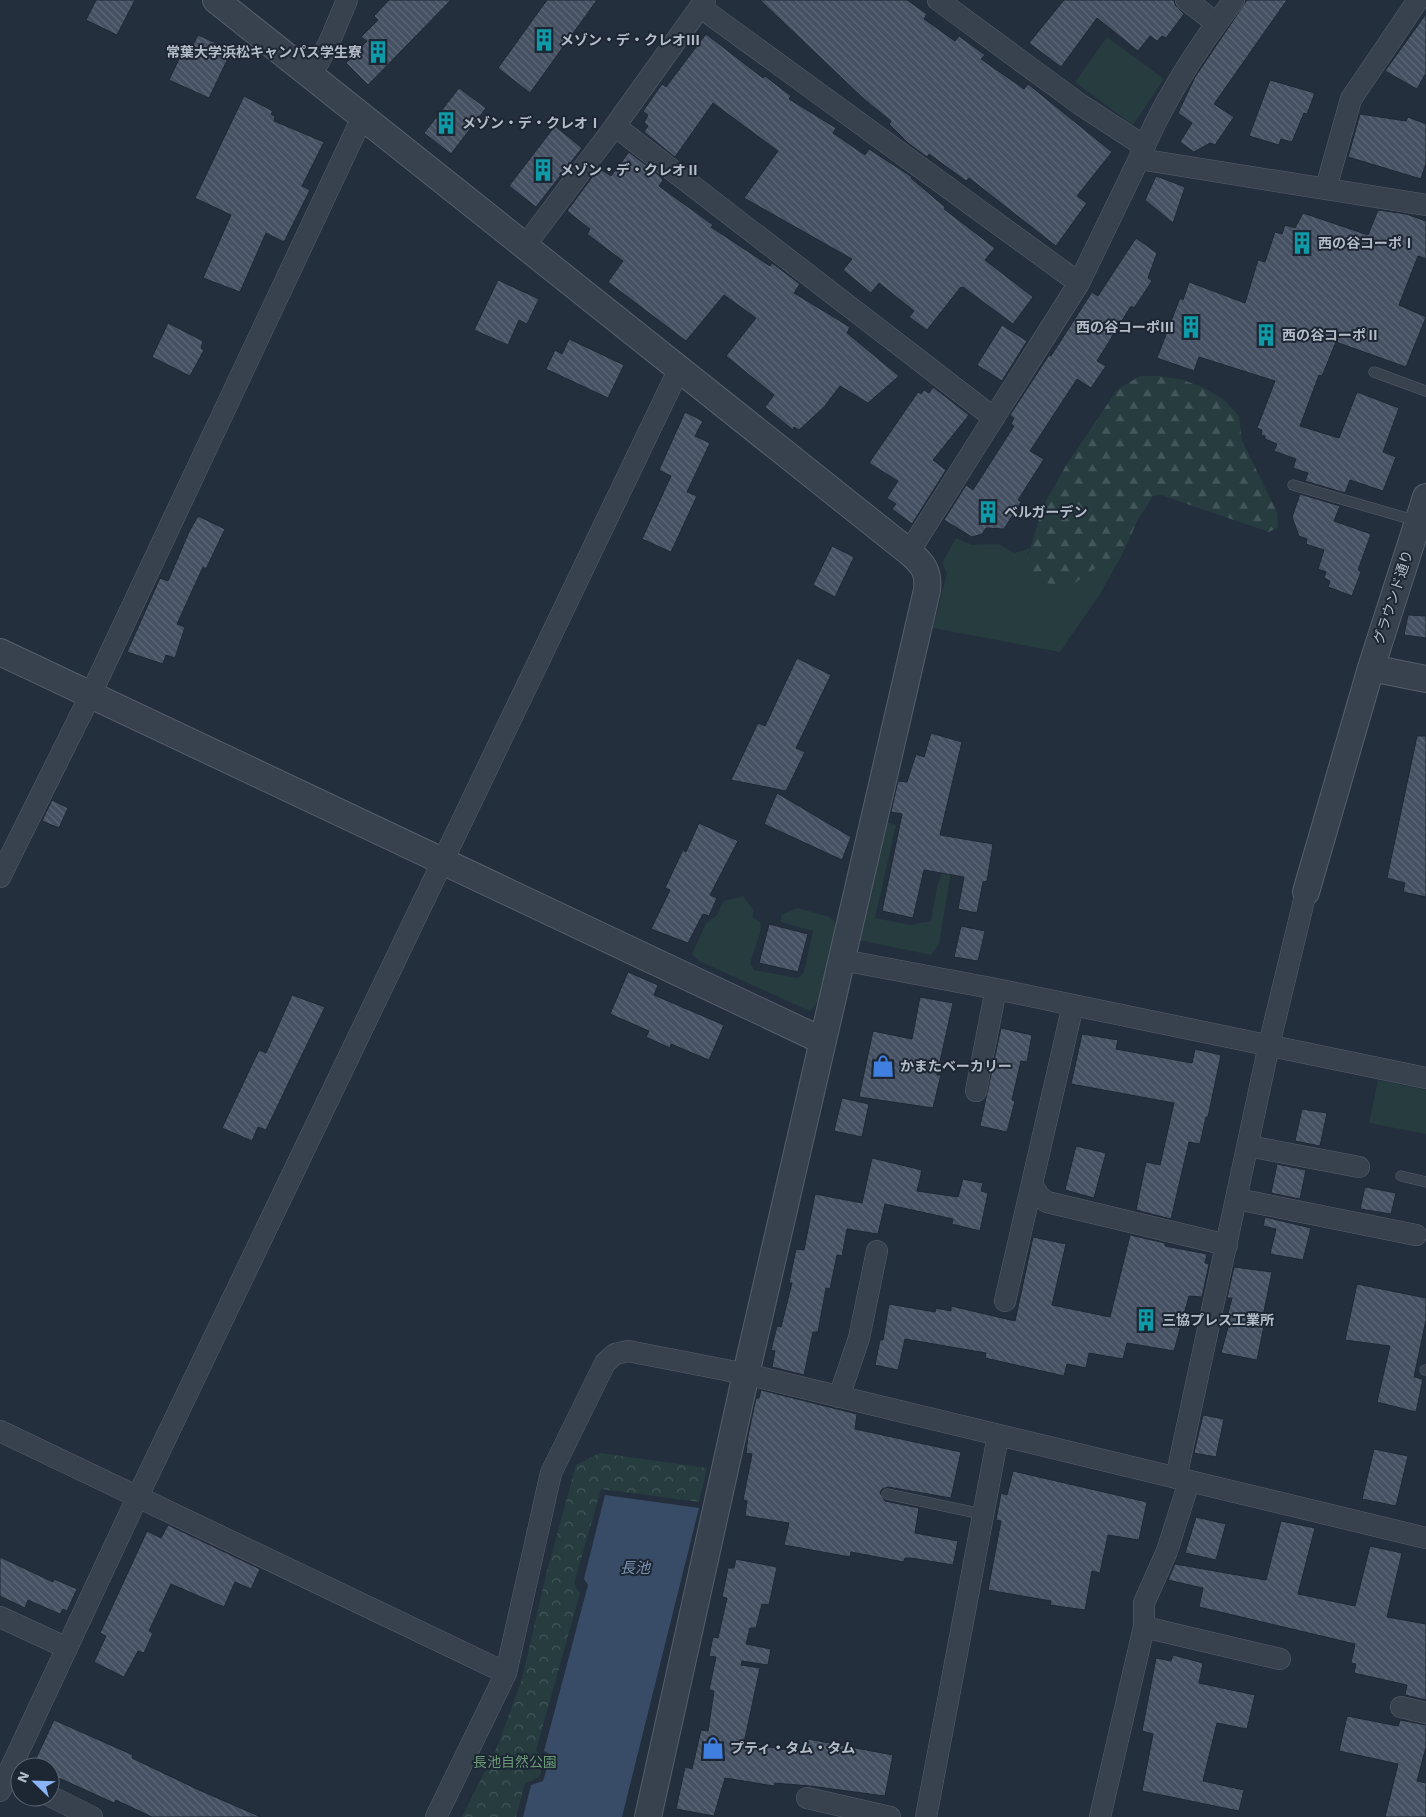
<svg xmlns="http://www.w3.org/2000/svg" width="1426" height="1817" font-family="'Work Sans','Noto Sans JP',sans-serif">
	<style>
		.grass { fill: #263c3f }
		.forest { fill: url(#forest-firs) }
		.park { fill: url(#park-crowns) }
		.water { fill: #394c67 }
		.building { fill: url(#building-back-hatch); stroke: #1f2835 }
		.lines { fill: none; stroke-linecap: round; stroke-linejoin: round }
		.service-casing { stroke: #565f6c; stroke-width: 11 }
		.minor-casing { stroke: #565f6c; stroke-width: 22 }
		.tertiary-casing { stroke: #565f6c; stroke-width: 28 }
		.service { stroke: #38414e; stroke-width: 10 }
		.minor { stroke: #38414e; stroke-width: 21 }
		.tertiary { stroke: #38414e; stroke-width: 26 }
		.labels { text-anchor: middle; dominant-baseline: central; stroke-width: 4; stroke-linejoin: round; paint-order: stroke }
		.poi-label { font-size: 14px; font-weight: bold; fill: #b4bcc9; stroke: #1d2633; text-anchor: start }
		.street-label { font-size: 14px; fill: #b4bcc9; stroke: #1d2633 }
		.park-label { font-size: 14px; fill: #6b9a76; stroke: #1d2633 }
		.water-label { font-size: 15px; font-style: italic; fill: #7c92b1; stroke: #1d2633 }
	</style>
	<defs>
		<pattern id="forest-firs" width="22" height="20" patternUnits="userSpaceOnUse" patternTransform="scale(1.25)"><rect width="22" height="20" fill="#263c3f"/><path d="M5 1l3.5 6h-7zM16 11l3.5 6h-7z" fill="#435659"/></pattern>
		<pattern id="park-crowns" width="20" height="18" patternUnits="userSpaceOnUse" patternTransform="scale(1.25)"><rect width="20" height="18" fill="#263c3f"/><path d="M2 6a3 3 0 1 1 6 0M12 15a3 3 0 1 1 6 0" fill="none" stroke="#435659"/></pattern>
		<pattern id="building-back-hatch" width="6" height="6" patternUnits="userSpaceOnUse" patternTransform="scale(1.25)"><rect width="6" height="6" fill="#455162"/><path d="M-1 5l2 2M0 0l6 6M5-1l2 2" fill="none" stroke="#5d6877"/></pattern>
	</defs>
	<rect width="100%" height="100%" fill="#242f3e"/>
	<path class="grass" d="M1107,37L1164,79L1133,125L1075,82Z
		M956,538L972,545L998,544L1015,553L1030,548L1027,559L1097,567L1123,553L1100,594L1060,652L933,628L947,573L942,563Z
		M886,822L896,825L875,918L910,925L931,921L937,887L943,870L951,873L939,944L931,955L859,940Z
		M743,896L753,910V918L760,922L761,930L750,963L754,970L798,978L804,972L813,931L781,922V915L798,908L829,917L834,921L835,927L820,999L810,1011L699,961L692,954L706,923L717,915L724,901Z
		M1378,1080L1426,1090V1134L1369,1123Z"/>
	<path class="forest" d="M1140,376H1159L1183,380L1204,388L1224,400L1239,416L1242,441L1277,512L1278,527L1269,532L1161,495L1153,496L1137,521L1123,553L1097,567L1071,586H1054L1034,577L1027,559L1043,506L1067,464L1117,390Z"/>
	<path class="park" d="M600,1453L707,1468L699,1502L601,1489L574,1584L580,1593L536,1750L544,1759L539,1777L525,1783L516,1817H462L498,1745L522,1679L546,1575L576,1465Z"/>
	<path class="water" d="M605,1495L699,1508L622,1817H523L531,1785L543,1781L551,1755L544,1751L588,1585L584,1579Z"/>
	<path class="building" d="M96,0H135L117,35L86,20Z
		M389,0H451L368,85L346,63L367,41L361,37L378,20L374,16Z
		M547,0H597L530,93L498,68Z
		M760,0H907L927,14L924,19L955,41L959,36L985,55L981,59L1024,89L1028,84L1112,152L1077,196L1087,203L1056,246L969,178L966,181L929,154L927,157L908,143L889,124L891,121L864,99Z
		M1064,0H1174L1175,5L1184,14L1166,38L1162,36L1157,41L1150,36L1138,51L1097,18L1061,67L1029,43Z
		M1247,0H1287L1214,104L1234,117L1215,145L1210,143L1194,152L1180,142L1192,123L1178,113L1195,77Z
		M1426,14V73L1417,89L1385,71Z
		M706,34L763,78L765,76L791,96L789,99L836,128L833,133L865,155L869,149L912,177L911,178L945,207L944,209L995,248L985,260L1033,297L1013,324L963,287L960,288L927,330L909,317L914,311L879,283L871,293L843,270L852,259L744,198L778,151L713,103L675,157L644,132L648,126L644,123L648,115L643,111L662,84L666,87Z
		M198,35L232,50L209,98L169,80L187,42L193,45Z
		M1270,80L1315,93L1307,114L1304,113L1292,142L1281,139L1279,145L1249,136Z
		M459,88L486,108L451,154L424,133Z
		M244,96L273,111L271,114L275,117L274,121L324,142L302,186L310,190L284,242L266,233L240,292L203,278L231,215L195,198Z
		M1360,114L1406,121L1408,117L1426,124V163L1421,179L1348,157Z
		M555,126L582,148L536,207L509,186Z
		M629,152L661,177L663,180L659,186L713,225L711,227L770,266L772,263L800,284L794,293L850,327L847,333L899,376L868,403L840,386L824,407L799,430L794,427L793,430L765,407L774,395L726,356L756,318L724,295L686,341L608,282L623,261L587,234L590,229L567,211L599,168L611,176Z
		M1156,176L1185,187L1173,223L1145,200Z
		M1378,210L1406,214L1426,221V259L1418,256L1399,305L1426,317L1406,367L1336,342L1322,376L1319,375L1300,426L1339,438L1357,392L1399,408L1383,452L1396,457L1383,491L1350,480L1345,493L1305,481L1308,473L1293,468L1296,459L1274,451L1277,444L1265,439V436L1261,435L1262,430L1257,428L1275,381L1199,357L1194,371L1157,358L1180,298L1183,300L1189,282L1245,303L1258,260L1265,262L1275,232L1282,234L1285,225L1295,228L1303,213L1368,235Z
		M1136,238L1157,253L1148,278L1152,281L1134,308L1131,306L1097,361L1106,366L1091,388L1077,379L1030,451L1044,459L1018,500L1021,502L1004,529L986,528L982,534L972,537L944,520L966,485L973,490L1014,426L1011,424L1014,418L1010,415L1049,355L1051,356L1092,292L1098,296Z
		M498,280L539,299L527,324L519,320L508,345L474,330Z
		M168,323L203,341L201,348L204,350L190,376L152,357Z
		M1002,325L1027,341L1002,381L977,365Z
		M569,339L624,365L608,398L546,369L555,350L562,354Z
		M933,387L969,415L933,460L946,470L912,524L892,509L896,504L887,498L898,481L869,463L918,392L921,394L924,390L929,393Z
		M685,412L703,421L695,436L710,443L687,492L697,496L671,552L642,539L671,476L659,470Z
		M1300,494L1340,506L1334,521L1371,534L1358,570L1361,572L1352,596L1328,587L1330,581L1324,578L1326,572L1318,569L1324,550L1306,544L1307,539L1299,536L1292,517Z
		M198,516L225,529L206,569L203,567L177,624L185,627L175,658L166,655L163,664L127,652L160,578L168,581L189,532Z
		M832,546L854,557L835,597L813,585Z
		M1408,615L1426,616V638L1404,635Z
		M797,658L831,675L796,748L805,752L786,791L731,780L758,723L765,726Z
		M931,733L962,742L940,835L993,844L987,881L983,882L977,913L958,909L964,877L924,870L913,918L882,911L902,814L891,812L898,781L907,782L916,754L924,757Z
		M1417,736H1426V897L1403,892L1405,883L1387,878Z
		M777,793L851,837L842,860L764,824Z
		M52,800L68,808L59,828L42,821Z
		M699,823L738,841L710,895L717,898L709,916L703,914L688,943L651,929L670,890L665,888L683,850L686,852Z
		M769,924L808,934L798,972L759,963Z
		M961,926L985,931L978,961L954,957Z
		M628,972L658,985L654,995L724,1025L709,1060L671,1044L670,1048L646,1037L649,1031L610,1014Z
		M292,995L325,1007L266,1130L258,1127L252,1141L222,1128L259,1050L266,1053Z
		M920,997L953,1003L937,1075H941L933,1108L859,1097L873,1031L912,1039Z
		M1001,1028L1032,1035L1027,1062L1021,1061L1012,1100L1015,1101L1007,1132L980,1126Z
		M1082,1034L1118,1040L1116,1049L1192,1063L1195,1049L1221,1055L1208,1117H1206L1200,1144L1189,1142L1171,1219L1136,1210L1146,1162L1160,1165L1174,1103L1071,1084Z
		M842,1098L869,1104L862,1137L834,1131Z
		M1302,1109L1327,1113L1320,1146L1295,1141Z
		M1076,1146L1106,1153L1094,1198L1065,1190Z
		M872,1158L922,1170L917,1191L958,1197L963,1179L983,1183L981,1191L988,1193L980,1231L952,1224L953,1219L885,1204L878,1234L847,1229L842,1256L837,1255L830,1289L826,1288L818,1332H813L804,1375L772,1367L775,1351L771,1350L777,1326L781,1327L792,1283H789L796,1249L804,1250L815,1194L862,1203Z
		M1277,1164L1306,1170L1300,1199L1271,1193Z
		M1365,1187L1396,1193L1391,1214L1360,1209Z
		M1265,1217L1311,1228L1303,1260L1270,1254L1276,1229L1263,1226Z
		M1130,1235L1165,1243V1246L1207,1254L1205,1263L1209,1264L1202,1297L1189,1296L1174,1351L1127,1343L1123,1359L1089,1353L1086,1368L1067,1364L1064,1376L985,1358L986,1353L905,1339L898,1370L875,1365L880,1340H883L889,1304L935,1312L936,1308L951,1311V1306L1015,1321L1033,1237L1066,1244L1052,1305L1110,1317Z
		M1234,1267L1272,1272L1263,1316H1266L1257,1360L1221,1353L1230,1320H1226L1232,1298H1227Z
		M1357,1284L1426,1298V1320L1414,1377L1423,1379L1416,1412L1377,1402L1390,1346L1345,1340Z
		M761,1390L857,1414L855,1429L961,1452L951,1498L888,1487L882,1489L880,1493L885,1501L919,1508L915,1533L958,1541L953,1565L911,1558H905L904,1562L851,1552L850,1557L784,1545L789,1523L745,1516L747,1501L743,1500L752,1454L746,1453L748,1436L756,1398H759Z
		M1203,1415L1224,1419L1216,1457L1194,1453Z
		M1374,1449L1408,1456L1396,1506L1362,1499Z
		M1013,1471L1147,1502L1139,1540L1108,1535L1100,1573L1092,1571L1085,1610L1050,1605L1051,1601L988,1590L1001,1521L996,1520L1001,1493L1007,1495Z
		M1196,1517L1226,1524L1216,1560L1185,1553Z
		M1281,1521L1315,1528L1298,1594L1355,1606L1370,1546L1402,1553L1387,1617L1426,1624V1700L1405,1695L1407,1685L1354,1673L1356,1664L1351,1663L1355,1644L1199,1607L1203,1588L1168,1580L1175,1564L1266,1580Z
		M168,1525L260,1569L251,1589L235,1582L224,1607L171,1584L149,1631L153,1633L144,1653L138,1651L124,1677L94,1662L106,1636L100,1633L147,1531L161,1538Z
		M0,1557L53,1582L54,1579L77,1589L67,1611L63,1609L60,1614L28,1600L25,1608L0,1596Z
		M736,1559L777,1567L769,1605L762,1604L756,1628H750L746,1644L771,1649L768,1665L742,1661L741,1665L760,1668L744,1743L806,1753L808,1739L893,1755L885,1796L810,1786L775,1783L774,1786L725,1778L714,1816L676,1809L685,1767L692,1769L701,1730L708,1731L714,1691L709,1690L716,1657L709,1656L713,1637L718,1638L727,1598L722,1597L728,1568H734Z
		M1173,1655L1203,1663L1199,1683L1255,1695L1247,1729L1217,1723L1203,1781L1244,1790L1239,1811L1142,1791L1153,1734L1142,1731L1156,1658L1171,1661Z
		M1347,1716L1398,1726L1400,1720L1426,1725V1747L1417,1781L1426,1783V1817H1385L1398,1764L1339,1751Z
		M54,1720L133,1755L132,1758L199,1790L261,1817H152L116,1800L114,1803L50,1774V1767H32Z"/>
	<g class="lines">
		<defs>
			<path id="service" d="M1374,372L1426,391
				M1293,485L1417,521
				M1401,1176L1426,1182
				M1425,1370H1426
				M887,1494L982,1514"/>
			<path id="minor" d="M938,0L1081,105L1144,146
				M1186,0L1216,23
				M700,7L1079,283
				M311,76L329,43L347,0
				M615,126L705,0
				M1139,159C1162,103 1197,48 1234,0
				M1326,188L1351,99L1418,0
				M524,247L615,126L994,418
				M909,552L1079,283L1139,159L1426,205
				M0,877L90,696L362,118
				M842,960L996,989L1426,1078
				M976,1091L996,989
				M1248,1146L1359,1167
				M1032,1184L1039,1196L1047,1202L1227,1245
				M1237,1199L1416,1235
				M1005,1301L1073,1005
				M839,1397L859,1338L877,1251
				M0,1431L506,1673L551,1473L605,1363L615,1354L628,1351L746,1374L1426,1538
				M1176,1478L1269,1045L1306,892
				M0,1617L67,1648
				M1144,1627L1280,1659
				M1401,1707L1426,1713
				M0,1791L137,1498L679,369
				M50,1796L92,1817
				M807,1798L890,1817
				M436,1817L506,1673
				M926,1817L998,1436
				M1100,1817L1144,1627V1603L1167,1551L1189,1482"/>
			<path id="tertiary" d="M216,0L909,552C923,564 929,571 927,590L746,1374L648,1817
				M0,652L823,1041
				M1371,668L1426,679
				M1306,892L1371,668L1426,497"/>
		</defs>
		<use href="#service" class="service-casing"/>
		<use href="#minor" class="minor-casing"/>
		<use href="#tertiary" class="tertiary-casing"/>
		<use href="#service" class="service"/>
		<use href="#minor" class="minor"/>
		<use href="#tertiary" class="tertiary"/>
	</g>
	<defs>
		<symbol id="building-bare" viewBox="-9 -9 18 18"><path d="M-4-6H4V6H1V3H-1V6H-4ZM-2.5-4.3h1.7v1.8h-1.7ZM.8-4.3h1.7v1.8H.8ZM-2.5-1h1.7V.8h-1.7ZM.8-1h1.7V.8H.8Z" fill="#0f9aa8" stroke="#1d2633" stroke-width="2.5" paint-order="stroke"/></symbol>
		<symbol id="shop-bare" viewBox="-9 -9 18 18"><path d="M-5-2.5h2.3a2.7 3.5 0 0 1 5.4 0H5L5.5 6h-11ZM-1.5-2.5h3a1.5 2.3 0 0 0-3 0Z" fill="#3f7fe0" stroke="#1d2633" stroke-width="2.5" paint-order="stroke"/></symbol>
	</defs>
	<g fill-rule="evenodd">
		<use href="#building-bare" x="528" y="24" width="32" height="32"/>
		<use href="#building-bare" x="362" y="36" width="32" height="32"/>
		<use href="#building-bare" x="430" y="107" width="32" height="32"/>
		<use href="#building-bare" x="527" y="154" width="32" height="32"/>
		<use href="#building-bare" x="1286" y="227" width="32" height="32"/>
		<use href="#building-bare" x="1175" y="311" width="32" height="32"/>
		<use href="#building-bare" x="1250" y="319" width="32" height="32"/>
		<use href="#building-bare" x="972" y="496" width="32" height="32"/>
		<use href="#shop-bare" x="867" y="1050" width="32" height="32"/>
		<use href="#building-bare" x="1130" y="1304" width="32" height="32"/>
		<use href="#shop-bare" x="697" y="1732" width="32" height="32"/>
	</g>
	<g class="labels">
		<g class="poi-label">
			<text x="560" y="40">メゾン・デ・クレオⅢ</text>
			<text x="362" y="52" text-anchor="end">常葉大学浜松キャンパス学生寮</text>
			<text x="462" y="123">メゾン・デ・クレオⅠ</text>
			<text x="560" y="170">メゾン・デ・クレオⅡ</text>
			<text x="1318" y="243">西の谷コーポⅠ</text>
			<text x="1174" y="327" text-anchor="end">西の谷コーポⅢ</text>
			<text x="1282" y="335">西の谷コーポⅡ</text>
			<text x="1004" y="512">ベルガーデン</text>
			<text x="900" y="1066">かまたベーカリー</text>
			<text x="1162" y="1320">三協プレス工業所</text>
			<text x="730" y="1748">プティ・タム・タム</text>
		</g>
		<g class="street-label">
			<text transform="translate(1393 597) rotate(-72)">グラウンド通り</text>
		</g>
		<g class="park-label">
			<text x="515" y="1762">長池自然公園</text>
		</g>
		<g class="water-label">
			<text x="635" y="1568">長池</text>
		</g>
	</g>
	<g transform="translate(35 1782) rotate(293)"><circle r="24" fill="#1d2633" stroke="#59626f"/>
	<path d="M0-4L9 19L0 12L-9 19Z" fill="#8ab4f8"/>
	<text y="-8" font-size="14" font-weight="bold" text-anchor="middle" fill="#b4bcc9">N</text>
	</g>
</svg>
